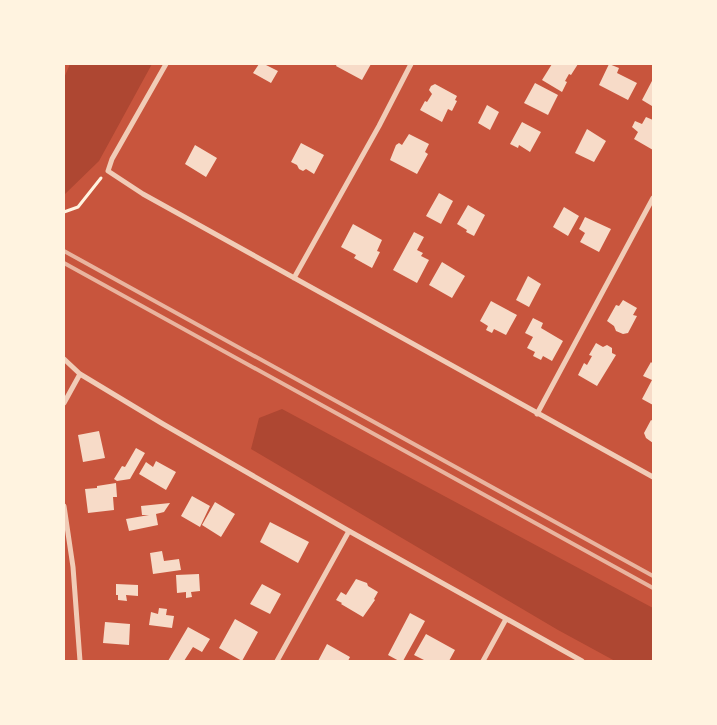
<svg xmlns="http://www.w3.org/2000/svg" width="717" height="725" font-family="Bitter,serif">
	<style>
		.green { fill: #ae4732 }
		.building { fill: #f7dbc8 }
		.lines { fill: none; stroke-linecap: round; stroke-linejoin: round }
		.path { stroke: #fff3e0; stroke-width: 3 }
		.minor { stroke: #f1ccb7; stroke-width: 5 }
		.rail { stroke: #e9b49f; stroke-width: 4 }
	</style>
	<rect width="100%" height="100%" fill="#c8553d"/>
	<path class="green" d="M70,64H152L99,161L64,195V78Z
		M282,409L653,608V661H615L558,630L251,449L259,418Z"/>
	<path class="building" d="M259,64H264L278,71L271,83L253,73Z
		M337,64H371L362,80L336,66Z
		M552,64H578L571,75L569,74L565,81L567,82L562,92L542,80Z
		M609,64L619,68L617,73L637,83L628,100L599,85Z
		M653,79V105L652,106L642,100Z
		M535,83L558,95L548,115L524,103Z
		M435,84L457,96L455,100L457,101L452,111L448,109L442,122L420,110L425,101L427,102L432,94L429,90L431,86Z
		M487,105L499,112L490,130L478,123Z
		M646,117L653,120V150L634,139L638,132L632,127L635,121L642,124Z
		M522,122L541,132L530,152L519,145L518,148L510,144Z
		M587,129L606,141L594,162L575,153Z
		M409,134L429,144L425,152L428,154L417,174L390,160L396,145L399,143L402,145Z
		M301,143L324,155L314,174L306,169L303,171L299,169L297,165L291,162Z
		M195,145L217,158L206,177L185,164Z
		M439,193L453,201L441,224L426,216Z
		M468,205L485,215L474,236L466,232L467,230L457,224Z
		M564,207L579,216L568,236L553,227Z
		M585,217L611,229L599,252L580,242L585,233L579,229Z
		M353,224L382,240L377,251L380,252L372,268L354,258L356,255L341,247Z
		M414,232L424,237L417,250L423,253L421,256L429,260L417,283L393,270Z
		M442,262L465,276L452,298L429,285Z
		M528,276L541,284L529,307L516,300Z
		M623,300L637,308L633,315L637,316L628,333L623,334L616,331L614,326L607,321L616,305L619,306Z
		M491,301L517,315L506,335L494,329L492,333L486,330L488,326L480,321Z
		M533,318L543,323L541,328L563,341L552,361L543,356L541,360L533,356L535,352L527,348L533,337L525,333Z
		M596,343L603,347L607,345L612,348V353L616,355L597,386L578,375L584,363L587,365L592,356L589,355Z
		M651,362L653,364V405L642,399L652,380L643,376Z
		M651,420L653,421V443L646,438L644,433Z
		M99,431L105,458L83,462L78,435Z
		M136,448L145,453L130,479L117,481L114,479L122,466L125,467Z
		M156,461L176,472L166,490L139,474L146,462L153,467Z
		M116,483L117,497H113L114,510L88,513L85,489L97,488V486Z
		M192,496L210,506L200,527L181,516Z
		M215,502L235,514L221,537L202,525Z
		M170,503L164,512L156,514L158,525L129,531L126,519L149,515H142L141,506Z
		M270,522L309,542L298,563L260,542Z
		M162,551L164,561L179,559L181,570L153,574L150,553Z
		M199,574L200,591L191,592L192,597L186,598V592L177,593L176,575Z
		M356,579L367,583L368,586L378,592L374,599L375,600L363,617L341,604L342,603L336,600L341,592L346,595Z
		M116,584L138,585V596L126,595L127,601L118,600V595H116Z
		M262,584L281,594L270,614L250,604Z
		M159,608L167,609L166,615L174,616L172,628L149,625L151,612L158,614Z
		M410,613L425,621L403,661H399L388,655Z
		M235,619L258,632L242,661L219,648Z
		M105,622L130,624L129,645L103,643Z
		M188,627L210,639L202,652L193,647L184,661H168Z
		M426,634L455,650L449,661H426L414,655Z
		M327,644L350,657L348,661H318Z"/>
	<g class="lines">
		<path class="path" d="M64,212L78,207L101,178"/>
		<path class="minor" d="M166,64L112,159L108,171L143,194L653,477
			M294,278L379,126L411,64
			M64,359L80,374L163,424L349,531L582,661
			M64,403L80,374
			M537,414L653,198
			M64,506L73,567L80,661
			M277,661L349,531
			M483,661L506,619"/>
		<path class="rail" d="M64,251L653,576
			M64,263L653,588"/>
	</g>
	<rect width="717" height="725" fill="none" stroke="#fff3e0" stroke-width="130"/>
</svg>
